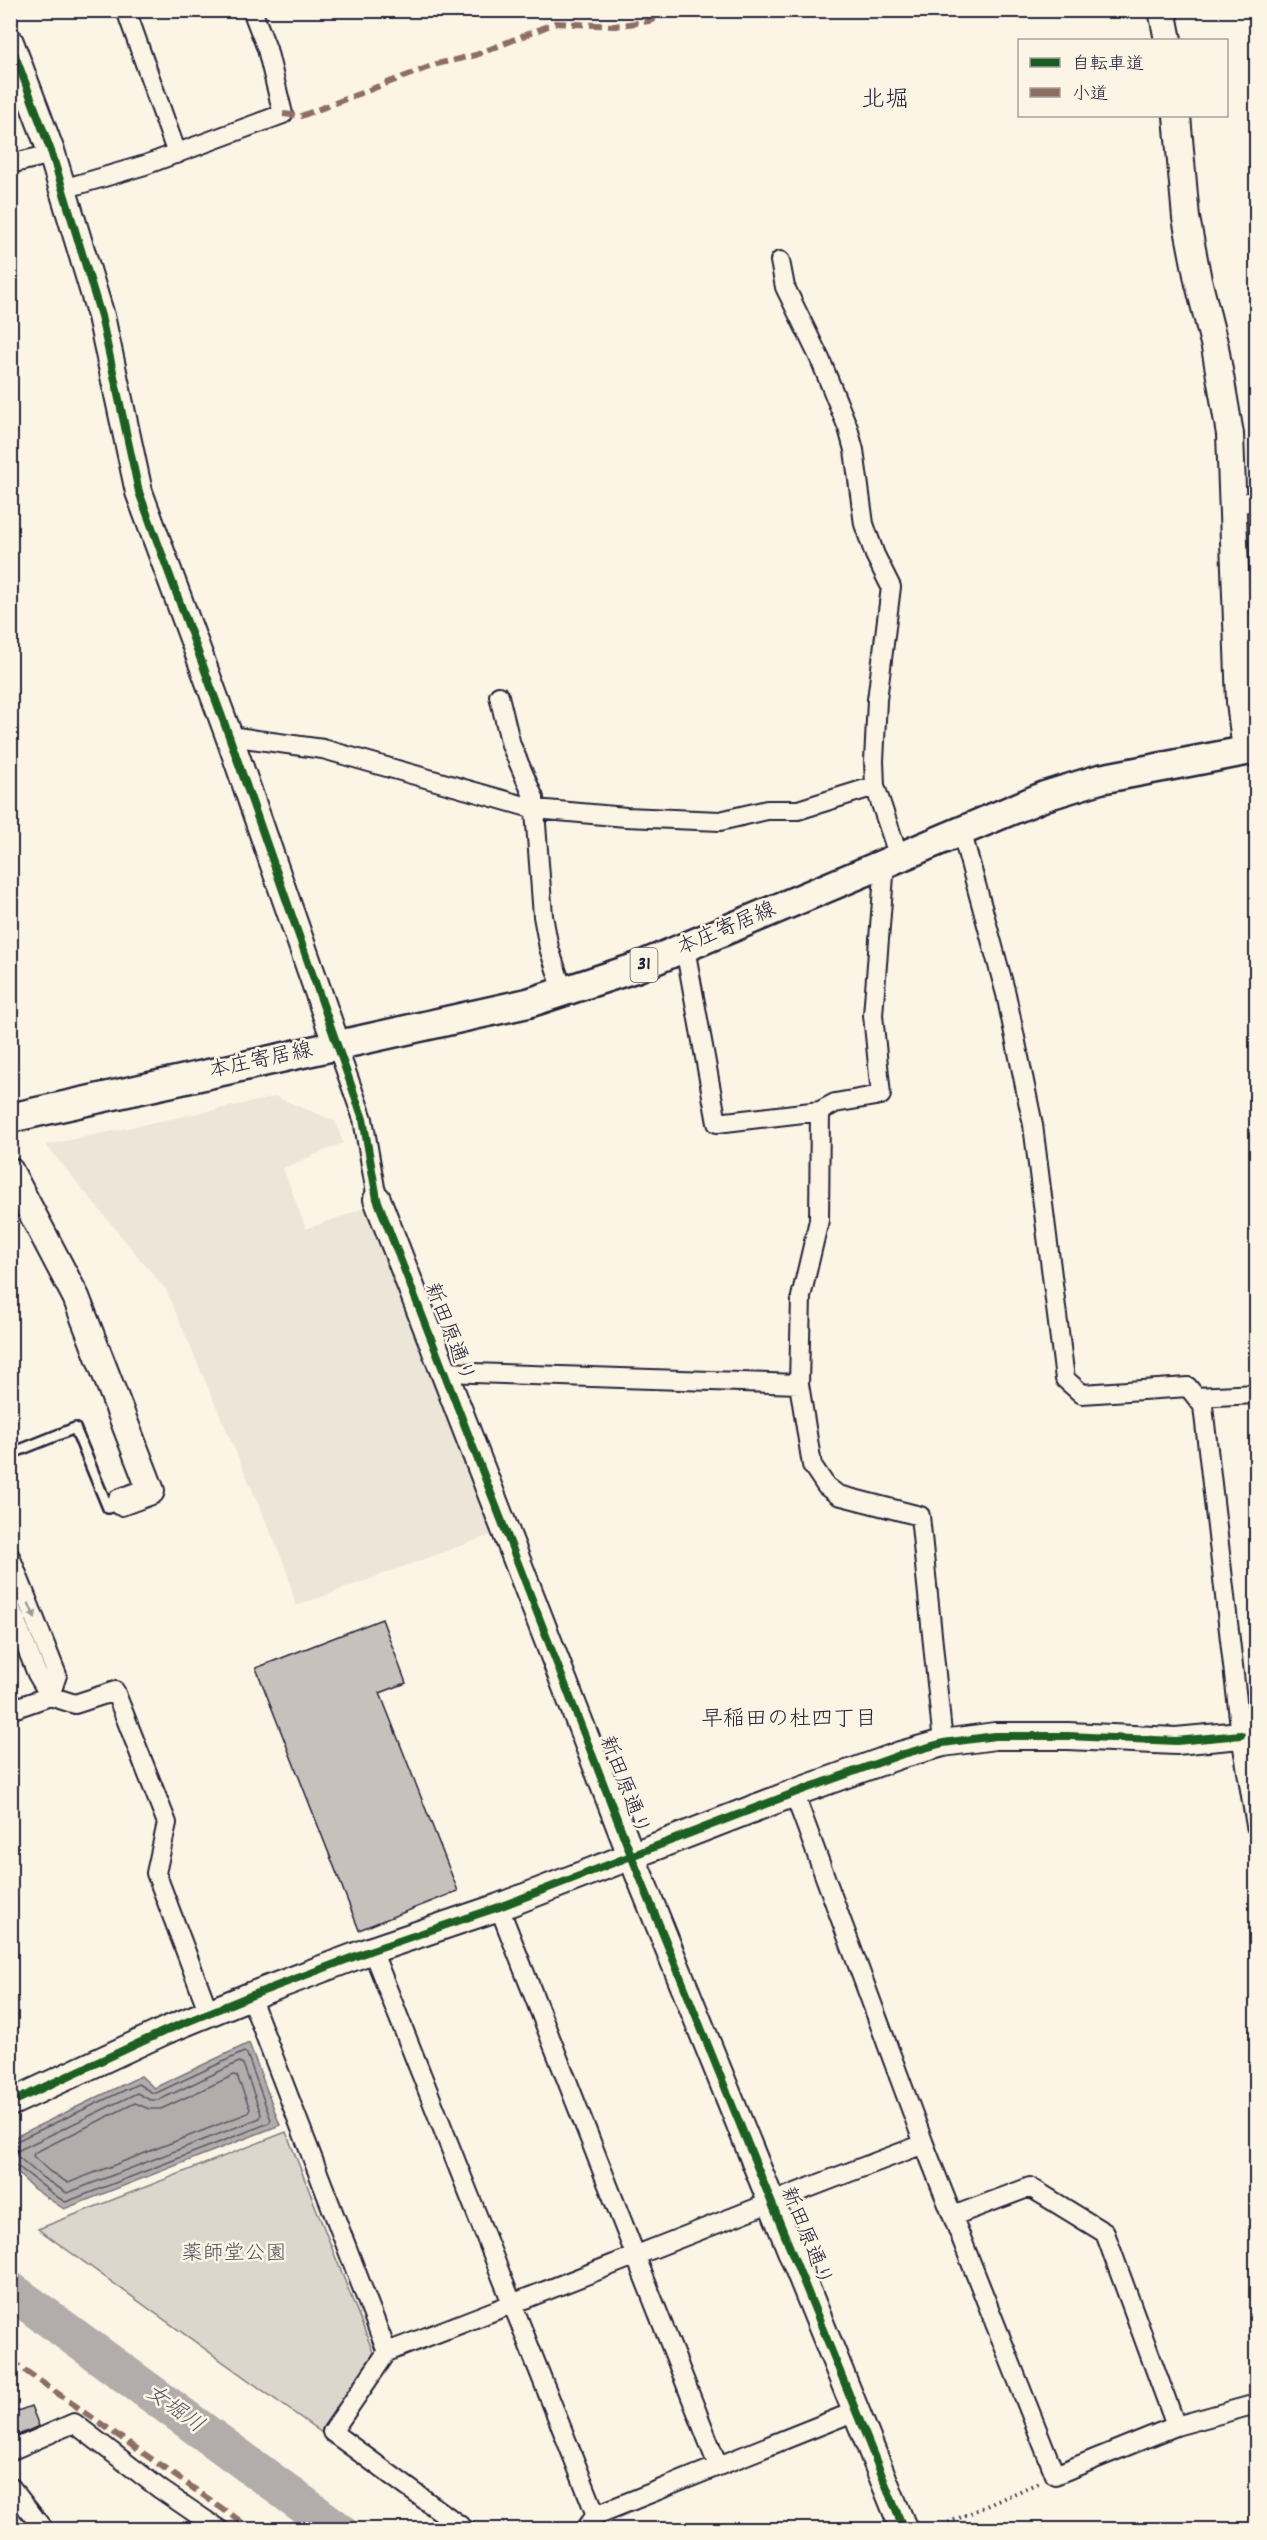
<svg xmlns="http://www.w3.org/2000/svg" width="1267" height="2540" font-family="Dekko,'Klee One',sans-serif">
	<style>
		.built { fill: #ece5d8 }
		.green { fill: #dcd6cc; stroke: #7f7c84; stroke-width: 1.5 }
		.water { fill: #b2adab; stroke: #78757e; stroke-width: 1.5 }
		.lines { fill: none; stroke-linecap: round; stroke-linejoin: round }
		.shore { stroke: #5c5a68; stroke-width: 1.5 }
		.river { stroke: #b2adab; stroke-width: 38 }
		.building { fill: #c6c1bb; stroke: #22223b; stroke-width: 1.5 }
		.lane-casing { stroke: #22223b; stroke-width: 14 }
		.street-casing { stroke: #22223b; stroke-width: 22 }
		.secondary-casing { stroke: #22223b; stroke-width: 30 }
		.primary-casing { stroke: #22223b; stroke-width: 33 }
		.path { stroke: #22223b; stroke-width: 4; stroke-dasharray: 1.5 4.5; stroke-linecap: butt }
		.lane { stroke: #fcf5e5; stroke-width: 9 }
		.street { stroke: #fcf5e5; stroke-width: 18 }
		.secondary { stroke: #fcf5e5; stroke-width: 26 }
		.primary { stroke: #fcf5e5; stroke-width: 28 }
		.quiet { stroke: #8d6e63; stroke-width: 6; stroke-dasharray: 12 6; stroke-linecap: butt }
		.cycleway-casing { stroke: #fcf5e5; stroke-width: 11 }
		.cycleway { stroke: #1b5e20; stroke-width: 8 }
		.oneway { fill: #9a9698 }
		.labels { text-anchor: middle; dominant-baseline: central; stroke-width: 5; stroke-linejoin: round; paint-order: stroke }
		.shield { fill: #fcf5e5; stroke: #63616e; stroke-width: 1.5 }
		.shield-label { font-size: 20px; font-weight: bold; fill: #22223b }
		.street-label { font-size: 21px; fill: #22223b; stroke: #fcf5e5 }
		.park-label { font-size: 21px; fill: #504f5f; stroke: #fcf5e5 }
		.neighbourhood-label { font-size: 22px; fill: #22223b; stroke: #fcf5e5 }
		.water-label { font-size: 22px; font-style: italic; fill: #545362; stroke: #fcf5e5 }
		.quarter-label { font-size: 24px; fill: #22223b; stroke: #fcf5e5 }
	</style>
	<rect width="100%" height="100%" fill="#fcf5e5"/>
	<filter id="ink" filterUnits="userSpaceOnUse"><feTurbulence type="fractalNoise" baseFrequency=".0167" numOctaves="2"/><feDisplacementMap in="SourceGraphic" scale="12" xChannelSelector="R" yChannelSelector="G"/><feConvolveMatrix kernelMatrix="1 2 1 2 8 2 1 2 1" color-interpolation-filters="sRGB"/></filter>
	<g filter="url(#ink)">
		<path class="built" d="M276,1097L335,1121L343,1143L283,1168L306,1229L365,1208L493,1534L296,1606L286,1568L166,1290L46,1145Z"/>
		<path class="green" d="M286,2132L375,2357L322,2433L38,2229Z"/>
		<path class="water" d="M249,2043L280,2125L64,2209L34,2189L11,2167V2139L141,2076L154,2088Z"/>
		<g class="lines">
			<path class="shore" d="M239,2062L243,2064L261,2114L260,2118L67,2193L43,2178L16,2155L17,2151L137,2093L150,2100H159Z
				M234,2075L237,2076L250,2109L248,2113L68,2183L49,2171L33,2156L34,2153L135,2103L149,2109H161Z
				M10,2144L138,2084L151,2092L156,2093L244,2052L247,2054L271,2120L269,2123L66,2202C50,2195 20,2164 10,2163"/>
			<path class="river" d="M10,2290L338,2530"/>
		</g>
		<path class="building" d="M382,1619L406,1683L380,1693L458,1891L359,1930L256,1668Z
			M31,2406L39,2426L14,2437L10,2429V2414Z"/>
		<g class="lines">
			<defs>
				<path id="lane" d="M10,1454L75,1428L108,1508L120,1503"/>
				<path id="street" d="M126,10L177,154
					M10,164L52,154
					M63,189L145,165L283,114L267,49L252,10
					M780,261L785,287L820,359L848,428L854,450L864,524L875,555L891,587L877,700L874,761L875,786L899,857
					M1233,504L1256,501
					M499,696L511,745L534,798L543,916L549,948L563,991
					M229,736L323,749L535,809L626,817L720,821L767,810H798L875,786
					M961,830L1006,994L1033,1125L1065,1379L1082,1394L1188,1387L1203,1406L1241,1735L1256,1826
					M685,948L717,1123L820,1111L819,1220L801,1297L799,1384
					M337,1046L363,1119L377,1199
					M820,1111L835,1103L881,1095L873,1015L885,863
					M444,1372L799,1384L812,1465L826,1486L838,1495L920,1516L943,1743
					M1196,1397L1256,1394
					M10,1556L57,1675L50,1696
					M10,1606L37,1674L50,1696
					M10,1710L50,1696L75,1704L115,1691L167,1823L156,1873L209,2013
					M794,1793L924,2144L1055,2475L1176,2426L1256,2404
					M499,1907L718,2466
					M372,1950L596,2515
					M250,1996L387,2352C567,2284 744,2211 924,2144
					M953,2216L1030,2187L1105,2233L1176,2426
					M387,2352L332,2432L466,2530
					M10,2451L74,2423L160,2489L220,2530
					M10,2486L44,2530
					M585,2530L596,2515L856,2411"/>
				<path id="secondary" d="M1162,10L1168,40
					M10,42L52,154L101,316L139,492L229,736L337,1046
					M1177,116L1186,218L1198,280L1215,347L1230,434L1240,702L1246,751
					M10,1171L76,1297L151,1491L121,1502
					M377,1199L631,1855L904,2530
					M10,2103L167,2030L250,1996L372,1950L499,1907L794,1793L900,1755L943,1743L995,1736H1068L1176,1741L1241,1735"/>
				<path id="primary" d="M10,1118L528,1003L638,967L1045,796L1100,779L1256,749"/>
			</defs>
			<use href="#lane" class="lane-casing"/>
			<use href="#street" class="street-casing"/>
			<use href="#secondary" class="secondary-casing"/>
			<use href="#primary" class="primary-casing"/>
			<path class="path" d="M932,2530L1038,2483"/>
			<use href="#lane" class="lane"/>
			<use href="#street" class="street"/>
			<use href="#secondary" class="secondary"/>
			<use href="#primary" class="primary"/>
			<path class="quiet" d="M283,114L301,116L437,64L476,55L555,23L615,26L649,21L679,10
				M10,2360L253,2530"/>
			<defs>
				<path id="cycleway" d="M10,42L52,154L101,316L139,492L229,736L363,1119L377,1199L631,1855L904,2530
					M10,2103L167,2030L250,1996L372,1950L499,1907L794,1793L900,1755L943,1743L995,1736H1068L1176,1741L1241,1735"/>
			</defs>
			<use href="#cycleway" class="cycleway-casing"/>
			<use href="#cycleway" class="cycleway"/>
		</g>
		<defs><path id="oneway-solid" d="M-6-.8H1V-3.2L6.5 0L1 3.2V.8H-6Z" transform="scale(1.5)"/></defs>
		<use class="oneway" href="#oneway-solid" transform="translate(32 1611) rotate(68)"/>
	</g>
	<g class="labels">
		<rect class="shield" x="630.5" y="948" width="27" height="34" rx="4.5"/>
		<g class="shield-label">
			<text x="644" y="965">31</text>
		</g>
		<g class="street-label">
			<text transform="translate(727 930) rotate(-23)">本庄寄居線</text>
			<text transform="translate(261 1062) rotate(-12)">本庄寄居線</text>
			<text transform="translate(448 1333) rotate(69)">新田原通り</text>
			<text transform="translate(623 1786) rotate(69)">新田原通り</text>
			<text transform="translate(805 2237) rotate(68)">新田原通り</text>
		</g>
		<g class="park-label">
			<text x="234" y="2255">薬師堂公園</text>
		</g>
		<g class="neighbourhood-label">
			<text x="789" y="1720">早稲田の杜四丁目</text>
		</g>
		<g class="water-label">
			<text transform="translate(174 2410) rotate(36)">女堀川</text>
		</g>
		<g class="quarter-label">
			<text x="885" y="101">北堀</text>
		</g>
	</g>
	<rect width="1267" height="2540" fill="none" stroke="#fcf5e5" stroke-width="36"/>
	<rect x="18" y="18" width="1231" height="2504" fill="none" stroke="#22223b" stroke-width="2" filter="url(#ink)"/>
	<rect x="1018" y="39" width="210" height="78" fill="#fcf5e5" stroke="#a5a1a1" stroke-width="1.5"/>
	<rect x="1030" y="58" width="30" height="9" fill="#1b5e20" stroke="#a5a1a1" stroke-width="1.5"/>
	<text x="1072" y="69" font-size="18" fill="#22223b">自転車道</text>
	<rect x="1030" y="88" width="30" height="9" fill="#8d6e63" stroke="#a5a1a1" stroke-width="1.5"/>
	<text x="1072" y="99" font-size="18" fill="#22223b">小道</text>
</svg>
